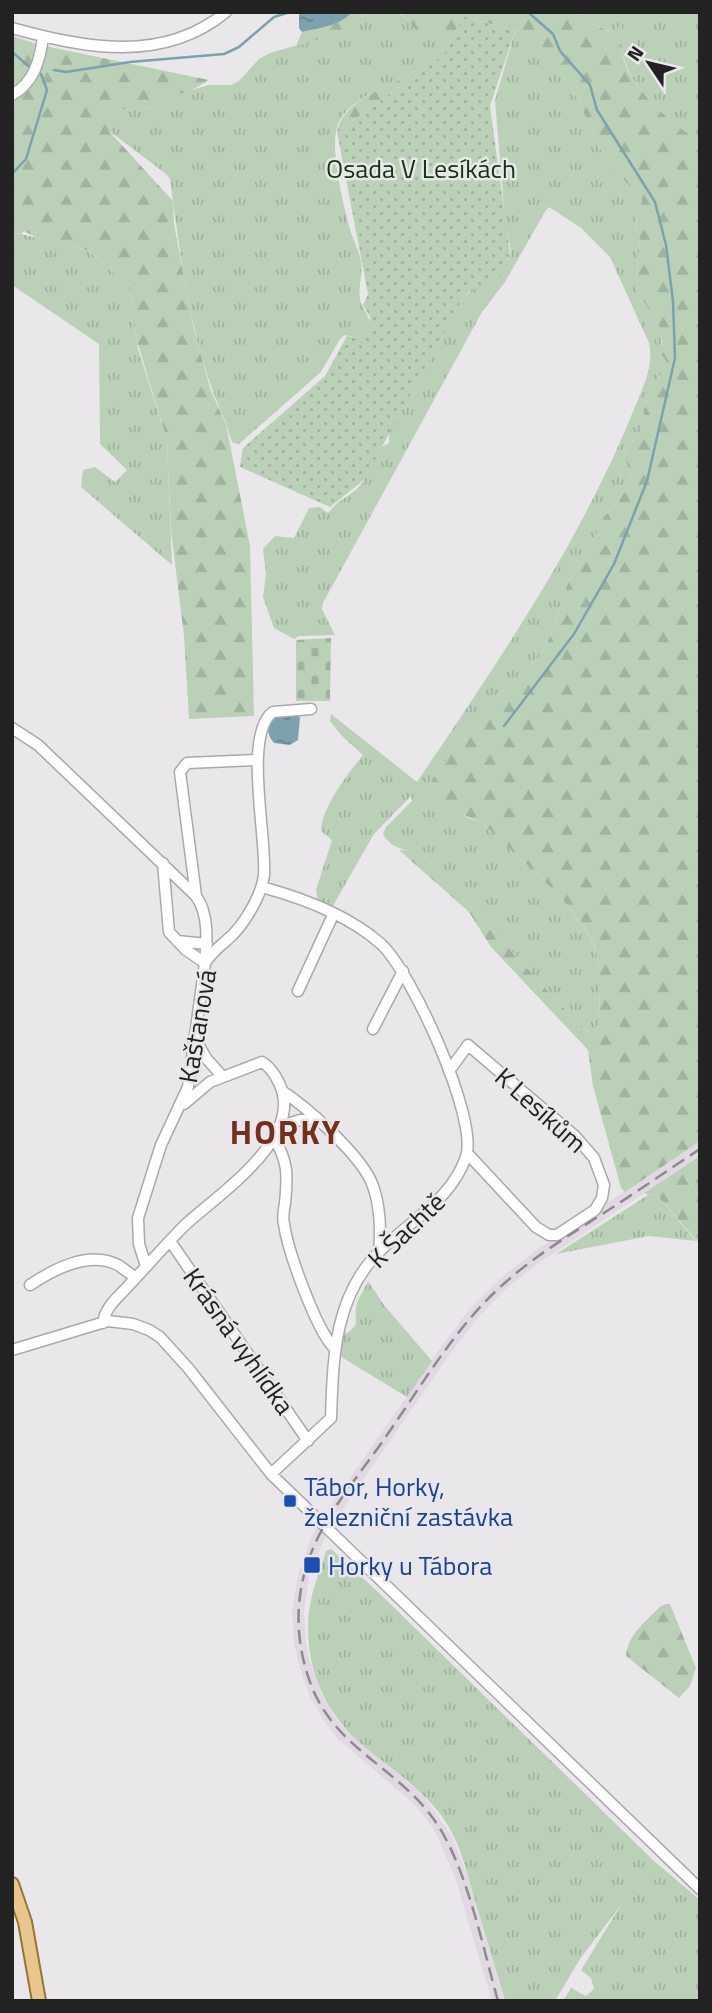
<svg xmlns="http://www.w3.org/2000/svg" width="712" height="2013" font-family="'Titillium Web',sans-serif">
	<style>
		.built { fill: #e1d8e3 }
		.grass { fill: url(#grass-tufts) }
		.forest { fill: url(#forest-firs) }
		.cemetery { fill: url(#cemetery-stones) }
		.garden { fill: url(#garden-dots) }
		.water { fill: url(#water-ripples) }
		.lines { fill: none; stroke-linecap: round; stroke-linejoin: round }
		.stream { stroke: #7ca2ad; stroke-width: 2.5 }
		.minor-casing { stroke: #aba8ac; stroke-width: 13 }
		.major-casing { stroke: #997438; stroke-width: 16 }
		.minor { stroke: #fff; stroke-width: 10 }
		.major { stroke: #e8c68e; stroke-width: 12 }
		.rail { stroke: #8c8a8c; stroke-width: 2.5; stroke-dasharray: 14 7; stroke-linecap: butt }
		.transit-dot { fill: #1a4fb4; stroke: #eae7eb; stroke-width: 2.5 }
		.labels { text-anchor: middle; dominant-baseline: central; stroke-width: 5; stroke-linejoin: round; paint-order: stroke }
		.park-label { font-size: 26px; fill: #11340f; stroke: #eae7eb }
		.street-label { font-size: 26px; fill: #232223; stroke: #eae7eb }
		.transit-label { font-size: 26px; fill: #164399; stroke: #eae7eb; text-anchor: start }
		.district-label { font-size: 33px; font-weight: bold; letter-spacing: 2px; fill: #73301b; stroke: #eae7eb }
	</style>
	<defs>
		<pattern id="grass-tufts" width="24" height="20" patternUnits="userSpaceOnUse" patternTransform="scale(1.75)"><rect width="24" height="20" fill="#bad1b8"/><path d="M3 7l-1-3M5 7V3M7 7l1-3M15 17l-1-3M17 17v-4M19 17l1-3" fill="none" stroke="#a0b39e"/></pattern>
		<pattern id="forest-firs" width="22" height="20" patternUnits="userSpaceOnUse" patternTransform="scale(1.75)"><rect width="22" height="20" fill="#bad1b8"/><path d="M5 1l3.5 6h-7zM16 11l3.5 6h-7z" fill="#a0b39e"/></pattern>
		<pattern id="cemetery-stones" width="16" height="16" patternUnits="userSpaceOnUse" patternTransform="scale(1.75)"><rect width="16" height="16" fill="#bad1b8"/><path d="M2 7V4a2 2 0 0 1 4 0v3zM10 15v-3a2 2 0 0 1 4 0v3z" fill="#a0b39e"/></pattern>
		<pattern id="garden-dots" width="8" height="8" patternUnits="userSpaceOnUse" patternTransform="scale(1.75)"><rect width="8" height="8" fill="#bad1b8"/><path d="M2 2h.1M6 6h.1" fill="none" stroke="#a0b39e" stroke-width="1.8" stroke-linecap="round"/></pattern>
		<pattern id="water-ripples" width="26" height="14" patternUnits="userSpaceOnUse" patternTransform="scale(1.75)"><rect width="26" height="14" fill="#7ca2ad"/><path d="M2 4q2-2 4 0t4 0M15 11q2-2 4 0t4 0" fill="none" stroke="#65848c"/></pattern>
	</defs>
	<rect width="100%" height="100%" fill="#eae7eb"/>
	<path class="built" d="M700,1141V1156L542,1261L509,1286L478,1317L448,1357L329,1529L314,1562L309,1577L304,1612L306,1642L309,1659L321,1692L335,1717L347,1731L423,1795L451,1835L467,1873L504,2001H492L455,1877L434,1829L414,1804L338,1739L326,1724L310,1697L298,1662L294,1643L292,1611L298,1575L311,1538L319,1523L438,1351L469,1310L501,1278L535,1251Z"/>
	<path class="grass" d="M378,12C399,12 404,12 417,30L441,34L444,37V45C425,81 360,86 340,120C327,142 343,201 349,226C352,238 359,249 361,262C363,274 358,287 360,299C362,311 372,316 370,329L358,338L345,335L340,339L321,372L239,444L233,443C229,436 228,426 224,418C190,343 181,260 170,179L166,174L108,130V121L120,110L153,107L164,98L209,85H231L239,81L259,59L270,53L339,33L362,17Z
		M580,12H700V142C673,124 636,94 625,62C620,50 621,35 622,23L613,33L585,20Z
		M520,28L539,40L575,94L605,159L642,200L635,221L640,241L636,278L638,291L661,329V344L671,367L660,375L644,409V427L627,448L625,456L631,479L619,499L603,518L593,543L568,583L549,639L539,657L495,698L443,801L468,818L481,822C513,853 583,910 596,951C600,963 599,980 599,994C600,1008 602,1024 592,1035L571,1016L425,857C409,848 393,852 383,834L386,827L412,801L411,796L374,834L331,909L318,902L316,890L332,840L321,831C322,806 348,774 363,755L342,736L330,721L331,714L417,782C495,666 576,549 630,419C639,396 655,368 649,343L610,257L581,228L549,207L546,210L505,282L482,312L323,603L322,609L335,635L299,636L294,639L274,628L263,597L266,574L263,549L275,536L294,538L309,508L320,507L328,513L336,504L356,490L363,482L380,448L389,443V433L463,298L507,261L511,252L505,221L495,100L515,31Z
		M12,232L88,250L130,287L138,349L167,440L172,565L81,487L83,470L95,467L115,482L127,470L100,444L99,344L12,285Z
		M700,1161V1197L686,1178V1170Z
		M656,1194L696,1241L649,1236L556,1254L648,1195Z
		M368,1281L384,1305L432,1361L407,1397L338,1355L342,1331L347,1333C361,1324 354,1320 356,1308C357,1299 365,1289 368,1281Z
		M331,1549L377,1591L654,1861L700,1900V2001H563L571,1988L586,1996L594,1989L591,1978L581,1970L621,1905L580,1959L555,2001H505C495,1968 486,1936 476,1904C468,1877 462,1848 447,1824C427,1792 395,1772 366,1748C325,1715 303,1665 309,1612C311,1592 320,1570 326,1551Z"/>
	<path class="forest" d="M352,12H378L362,17L339,33L296,46L302,32C319,28 340,26 352,12Z
		M399,12H580L585,20L612,33L622,22C622,34 620,49 624,61C635,93 673,124 700,142V1141L625,1192L621,1188L593,1086L588,1050L491,947L469,912L399,850L416,851L425,857L571,1016L592,1035C602,1024 600,1007 599,993C599,980 600,963 596,950C582,909 514,854 481,822C466,817 432,801 434,781C434,777 437,774 438,770L495,698L539,657L549,639L568,583L593,543L603,518L619,499L631,479L625,456L627,448L644,427V409L660,375L670,367L662,355L661,329L638,292L636,278L640,241L635,221L642,200L605,159L575,94L539,41L520,28L515,31L463,16L443,56L337,132C347,86 422,85 444,45V37L441,34L427,39C415,33 411,20 399,12Z
		M12,36L40,45L209,80L192,90L164,99L153,107L120,110L108,121V130L173,201L174,224L194,330L211,391L226,424L250,546L254,716L189,719L184,636L171,531L167,440L137,341L130,287L88,250L37,238L24,231L21,234L12,232Z
		M700,1156V1161L686,1170V1178L700,1197V1241H697L656,1194L648,1195L644,1193Z
		M666,1604H670L696,1668L690,1686L679,1698L626,1656C628,1634 646,1621 661,1606Z"/>
	<path class="cemetery" d="M331,638L330,701H296V640Z"/>
	<path class="garden" d="M463,16L515,31L490,106L510,253L499,278L469,292L463,298L364,480L330,507L240,467L243,448L325,376L347,336L358,338L370,329V317L363,305L368,294L337,132L443,56Z"/>
	<path class="water" d="M299,12H352C340,26 319,28 302,32L299,28Z
		M282,712L300,717L298,740L290,745L274,743C267,735 267,728 270,718Z"/>
	<g class="lines">
		<path class="stream" d="M12,52L32,69
			M54,70L66,72L130,62L224,54L239,47L274,17L290,12
			M12,174L26,159L47,90L41,74
			M504,726L574,634L614,564L647,481L675,358L673,301L666,245L655,202L597,110L590,85L560,51L553,34L528,12"/>
		<defs>
			<path id="minor" d="M12,28C84,48 163,64 226,12
				M12,95C34,83 40,60 43,37
				M12,728L38,745L196,896C209,914 207,941 205,962
				M163,863L169,932L186,950L205,963
				M262,887C302,898 350,916 381,944C411,971 479,1119 466,1157C451,1200 411,1220 381,1250C334,1295 333,1358 331,1418L271,1474
				M196,896L180,772L187,763L257,760
				M177,941L207,944
				M298,991L333,915
				M373,1029L403,971
				M194,1037L206,1058L222,1076
				M449,1071L468,1045L575,1136L594,1158L604,1185L602,1198L595,1210L557,1235H549L536,1227L467,1153
				M282,1091C308,1108 363,1157 373,1186C380,1206 381,1231 379,1252
				M279,1127L300,1120L317,1118
				M273,1136C288,1161 288,1174 285,1203C284,1210 282,1217 284,1224C288,1252 316,1329 334,1348
				M170,1241L308,1441
				M146,1266L139,1244L138,1218L161,1145L188,1087L205,963C211,953 218,948 227,940C243,927 262,895 264,875C267,838 243,734 273,712L311,709
				M30,1285C54,1269 89,1250 118,1265C124,1269 130,1274 136,1278
				M103,1323C105,1306 120,1296 130,1284C149,1264 166,1244 185,1225C219,1194 306,1137 279,1083C275,1074 270,1067 262,1062L210,1082L184,1104
				M12,1350L108,1321L133,1324L149,1330L160,1337L189,1369L271,1474L700,1889"/>
			<path id="major" d="M12,1884L25,1922L39,2001"/>
		</defs>
		<use href="#minor" class="minor-casing"/>
		<use href="#major" class="major-casing"/>
		<use href="#minor" class="minor"/>
		<use href="#major" class="major"/>
		<path class="rail" d="M498,2001C482,1945 465,1857 429,1813C393,1767 339,1748 314,1692C298,1655 294,1614 304,1575C317,1522 357,1479 387,1435C424,1382 458,1323 507,1281C534,1257 565,1238 596,1218C631,1196 665,1172 700,1149"/>
	</g>
	<g class="transit-dot">
		<rect x="283" y="1494" width="14" height="14" rx="3.5"/>
		<rect x="303" y="1556" width="18" height="18" rx="3.5"/>
	</g>
	<g class="labels">
		<g class="park-label">
			<text x="421" y="168">Osada V Lesíkách</text>
		</g>
		<g class="street-label">
			<text transform="translate(197 1026) rotate(-80)">Kaštanová</text>
			<text transform="translate(541 1110) rotate(42)">K Lesíkům</text>
			<text transform="translate(406 1230) rotate(-44)">K Šachtě</text>
			<text transform="translate(239 1341) rotate(55)">Krásná vyhlídka</text>
		</g>
		<g class="transit-label">
			<text x="304" y="1486">Tábor, Horky,<tspan x="304" dy="30">železniční zastávka</tspan></text>
			<text x="328" y="1565">Horky u Tábora</text>
		</g>
		<g class="district-label">
			<text x="286" y="1132">HORKY</text>
		</g>
	</g>
	<rect width="712" height="2013" fill="none" stroke="#232223" stroke-width="28"/>
	<g transform="translate(649 63) rotate(305)" stroke="#eae7eb" stroke-width="5" paint-order="stroke">
	<path d="M0-5L12 26L0 18L-12 26Z" fill="#232223"/>
	<text y="-10" font-size="19" font-weight="bold" text-anchor="middle" fill="#232223">N</text>
	</g>
</svg>
